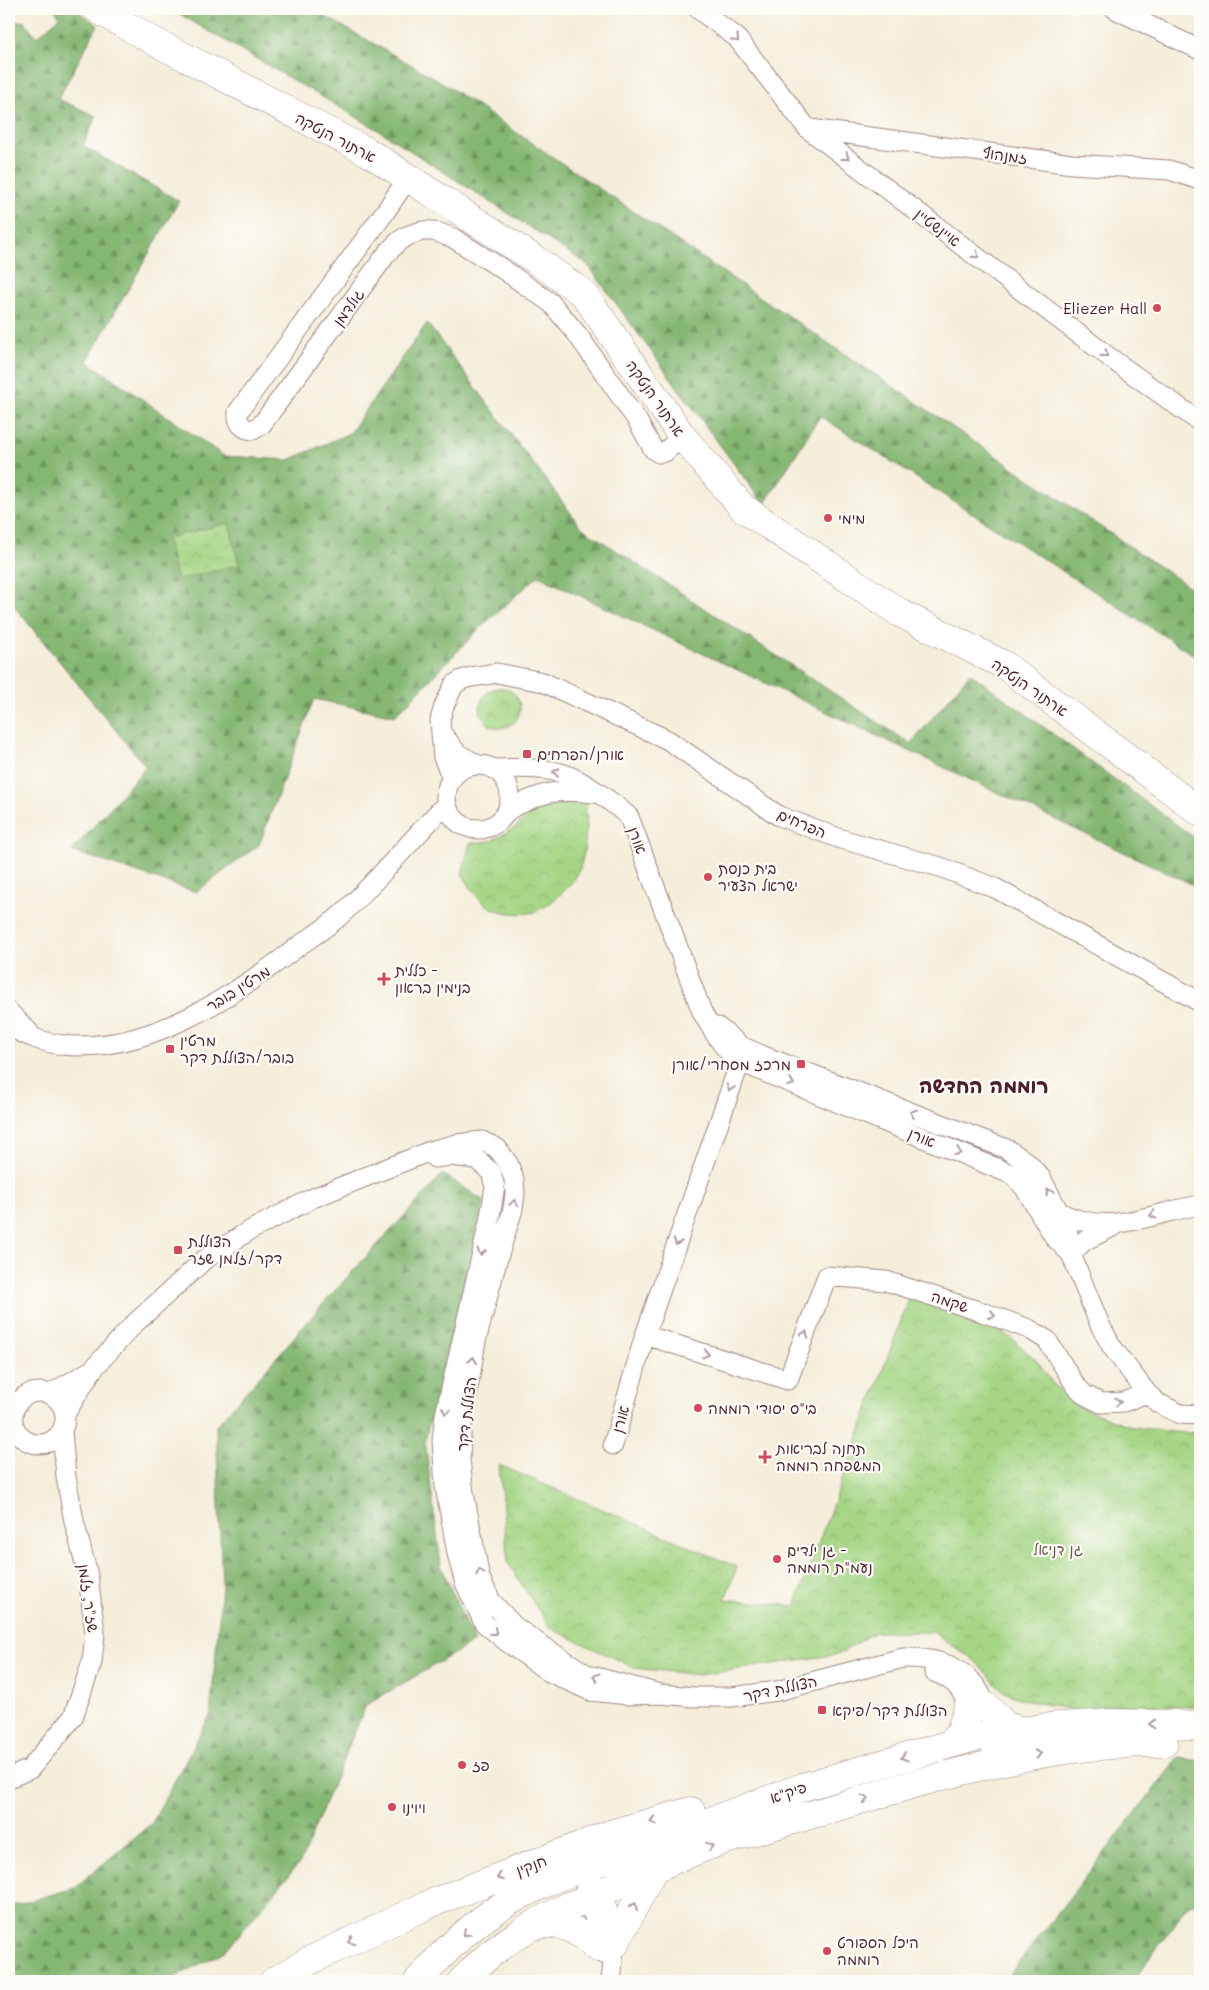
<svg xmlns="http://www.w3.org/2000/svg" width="1209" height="1990" font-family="Mali,'Playpen Sans Hebrew',sans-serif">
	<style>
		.forest { fill: url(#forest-firs); stroke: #676b4e }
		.park { fill: url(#park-crowns); stroke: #787a58 }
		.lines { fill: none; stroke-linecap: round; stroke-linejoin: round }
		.street-casing { stroke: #9f8682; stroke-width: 21 }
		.secondary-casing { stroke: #9f8682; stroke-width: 29 }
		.street { stroke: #fff; stroke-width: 19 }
		.secondary { stroke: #fff; stroke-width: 28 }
		.oneway { stroke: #ae9aa0 }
		.poi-dot { fill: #d1495b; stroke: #fdfcf7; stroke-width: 2 }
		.labels { text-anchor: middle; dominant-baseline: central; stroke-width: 4.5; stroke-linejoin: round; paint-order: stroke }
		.street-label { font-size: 15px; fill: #4a1f2b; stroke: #fdfcf7 }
		.poi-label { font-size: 15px; fill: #4a1f2b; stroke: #fdfcf7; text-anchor: start }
		.park-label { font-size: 15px; fill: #655646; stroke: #fdfcf7 }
		.district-label { font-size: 20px; font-weight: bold; fill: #4a1f2b; stroke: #fdfcf7 }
	</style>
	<defs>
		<pattern id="forest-firs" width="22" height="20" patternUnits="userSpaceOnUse" patternTransform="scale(1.25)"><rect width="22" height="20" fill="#84b772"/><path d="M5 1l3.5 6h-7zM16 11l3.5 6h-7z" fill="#6e945e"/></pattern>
		<pattern id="park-crowns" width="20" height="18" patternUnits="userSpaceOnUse" patternTransform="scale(1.25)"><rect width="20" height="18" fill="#a5d685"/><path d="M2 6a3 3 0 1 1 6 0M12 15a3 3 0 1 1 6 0" fill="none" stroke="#90b773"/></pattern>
	</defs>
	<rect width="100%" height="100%" fill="#fdfcf7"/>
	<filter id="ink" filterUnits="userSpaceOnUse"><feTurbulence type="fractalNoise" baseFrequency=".02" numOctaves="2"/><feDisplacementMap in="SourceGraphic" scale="10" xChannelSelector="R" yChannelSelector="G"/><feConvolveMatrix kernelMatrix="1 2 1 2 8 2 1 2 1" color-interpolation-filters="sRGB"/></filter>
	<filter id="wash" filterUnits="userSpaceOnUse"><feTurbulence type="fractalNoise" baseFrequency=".0096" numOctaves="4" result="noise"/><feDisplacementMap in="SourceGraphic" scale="20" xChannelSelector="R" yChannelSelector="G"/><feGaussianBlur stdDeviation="1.12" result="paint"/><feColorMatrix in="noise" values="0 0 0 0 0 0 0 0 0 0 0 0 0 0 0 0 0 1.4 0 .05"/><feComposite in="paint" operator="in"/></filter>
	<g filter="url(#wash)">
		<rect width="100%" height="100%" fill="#f4eeda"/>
		<path class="forest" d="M54,9H74L98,25L58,99L96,116L83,146L179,201L87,361L224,456L289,460L350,433L427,323L582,528L911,744L970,673L1200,842V888L538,576L481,627L395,716L314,699L259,845L196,892L72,851L146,767L9,600V23L24,21L37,37L60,17Z
			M171,9H312L440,81L1200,594V659L820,416L764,505L587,264L375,128Z
			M443,1174L484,1201L425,1440L441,1566L474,1642L366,1705L301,1861L225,1951L168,1981H9V1907L74,1888L152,1823L210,1715L222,1587L216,1426L331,1295Z
			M1178,1758L1200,1761V1900L1187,1907L1133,1981H1006V1979Z"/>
		<path class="park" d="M229,523L239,565L177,580L167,538Z
			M480 708a20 20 0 1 1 40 0a20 20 0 1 1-40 0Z
			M556,800H587C585,825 588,853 577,875C570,887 547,908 534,912C522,915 504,914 492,908C479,902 470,886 462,874L470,843L491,841L516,827L530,812L540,806Z
			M911,1294L973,1315L1011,1338L1035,1359L1054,1385L1081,1408L1133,1427L1184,1433L1200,1432V1708L1172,1705L1115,1706L1073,1710L1024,1700L1004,1692L975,1661L933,1632H874L839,1654L700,1675L635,1668L550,1628L508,1563L499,1465L737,1567L725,1599L795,1606Z"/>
	</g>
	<g filter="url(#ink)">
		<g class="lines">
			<defs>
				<path id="street" d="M698,9L736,37L808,129L1113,360L1200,422
					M1115,9L1200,50
					M810,129L1072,164L1169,170L1200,180
					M408,178L385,212L238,412C237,423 242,429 253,430L262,424L388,252L399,241L409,235L422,231H434L453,238L504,270L551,303L577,334L637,420L653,449L659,453L665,452L682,436
					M441,732L457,753L478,765
					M446 797a32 32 0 1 1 64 0a32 32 0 1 1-64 0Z
					M493,769C513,768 548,767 567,775C585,782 614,803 629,817L702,1012C713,1031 722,1048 740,1062L1013,1175L1024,1187L1055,1238L1071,1254
					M452,778L443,757L440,720L444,706L454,685L461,680L471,677L497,673L543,682L668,740L779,816L841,839L940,867L995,888L1200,1002
					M508,810C540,793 556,788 593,793
					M9,1012L29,1032
					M9,1027C26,1035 43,1043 63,1045C147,1054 232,997 296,948C311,937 328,927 342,914C379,879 411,840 446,804
					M718,1027L741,1046L759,1054L1007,1149L1028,1163L1041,1178L1059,1212L1068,1233L1071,1254L1100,1325L1112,1347L1127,1367L1147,1393L1158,1403L1180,1414L1200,1415
					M759,1054L746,1057L740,1062L645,1335L788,1380L827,1276L886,1281L985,1313L1029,1329L1047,1340L1076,1386L1085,1395L1101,1403L1124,1402L1147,1393
					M435,1158L451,1156L476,1159L491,1172L495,1187L489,1222L445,1415L442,1440L445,1487L458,1558L465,1583L484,1623L507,1642L549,1672L590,1691L629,1695L660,1694L694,1697H732L777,1691L903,1658C956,1657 985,1679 993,1733C994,1743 991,1754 990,1764
					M1059,1212C1109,1238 1150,1213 1200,1205
					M1071,1254L1084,1241L1116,1225
					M13 1418a26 26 0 1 1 52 0a26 26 0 1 1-52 0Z
					M50,1394L90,1371
					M65,1414L93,1369L133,1325L204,1260L247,1232L313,1198L430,1151L457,1144L482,1141L497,1148L508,1163L514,1179L515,1193L513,1209L497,1261L476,1341L461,1431L460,1460L464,1493L480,1578L491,1601L514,1626L547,1649L588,1675L660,1694
					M613,1445L645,1335
					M934,1672C960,1682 965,1693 971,1720
					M9,1778L30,1769L73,1717L92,1662L95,1633L88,1575L74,1521L66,1477L62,1431
					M594,1882C617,1918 616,1941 611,1981
					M585,1888C585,1907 592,1907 596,1922C600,1933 595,1944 603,1954"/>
				<path id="secondary" d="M97,9L148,38L368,152L536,260L584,294L682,436L743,508L900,613L1004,665L1200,812
					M986,1706L1006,1726L1023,1731
					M951,1743L960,1733L968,1708
					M533,1926C562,1919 577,1930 598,1948
					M615,1944L654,1868
					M274,1981L309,1961L427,1905L610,1834L691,1811
					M418,1981C442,1953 470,1926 502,1906C520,1894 541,1885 561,1876L803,1787L975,1737L1059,1726L1111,1723L1175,1724L1200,1727
					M462,1981C492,1948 529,1925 569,1906C575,1903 581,1902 587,1899C630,1879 674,1858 719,1842C754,1831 789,1821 824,1811C936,1777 1046,1742 1164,1743"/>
			</defs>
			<use href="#street" class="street-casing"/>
			<use href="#secondary" class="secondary-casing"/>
			<use href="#street" class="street"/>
			<use href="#secondary" class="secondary"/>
		</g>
		<defs><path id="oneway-chevron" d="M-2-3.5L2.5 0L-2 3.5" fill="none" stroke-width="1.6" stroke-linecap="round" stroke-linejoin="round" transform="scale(1.25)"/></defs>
		<g class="oneway">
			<use href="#oneway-chevron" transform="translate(736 39) rotate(46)"/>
			<use href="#oneway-chevron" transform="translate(846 157) rotate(37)"/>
			<use href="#oneway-chevron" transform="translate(976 255) rotate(37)"/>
			<use href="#oneway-chevron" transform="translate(1105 354) rotate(37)"/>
			<use href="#oneway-chevron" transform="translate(556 772) rotate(-171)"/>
			<use href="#oneway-chevron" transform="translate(791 1083) rotate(22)"/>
			<use href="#oneway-chevron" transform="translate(730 1088) rotate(109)"/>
			<use href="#oneway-chevron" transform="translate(913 1113) rotate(-159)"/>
			<use href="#oneway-chevron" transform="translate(958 1152) rotate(22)"/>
			<use href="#oneway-chevron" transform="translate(1049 1192) rotate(-118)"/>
			<use href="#oneway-chevron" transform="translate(514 1203) rotate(-82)"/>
			<use href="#oneway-chevron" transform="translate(1153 1215) rotate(166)"/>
			<use href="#oneway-chevron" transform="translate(677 1242) rotate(109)"/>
			<use href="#oneway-chevron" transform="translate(481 1252) rotate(104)"/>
			<use href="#oneway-chevron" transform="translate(992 1315) rotate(20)"/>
			<use href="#oneway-chevron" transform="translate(805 1334) rotate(-69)"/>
			<use href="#oneway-chevron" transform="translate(706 1354) rotate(17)"/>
			<use href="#oneway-chevron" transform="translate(473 1360) rotate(-81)"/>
			<use href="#oneway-chevron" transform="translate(1118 1402) rotate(-5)"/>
			<use href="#oneway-chevron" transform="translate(446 1411) rotate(101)"/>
			<use href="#oneway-chevron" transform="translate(480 1572) rotate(-103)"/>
			<use href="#oneway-chevron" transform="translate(494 1632) rotate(40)"/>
			<use href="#oneway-chevron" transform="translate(596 1677) rotate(-164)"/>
			<use href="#oneway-chevron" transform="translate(1152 1724) rotate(-179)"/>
			<use href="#oneway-chevron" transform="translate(1038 1754) rotate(-12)"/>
			<use href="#oneway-chevron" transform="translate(904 1757) rotate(164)"/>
			<use href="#oneway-chevron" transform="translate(865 1799) rotate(-17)"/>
			<use href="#oneway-chevron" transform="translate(653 1821) rotate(165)"/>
			<use href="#oneway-chevron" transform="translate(710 1846) rotate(-21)"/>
			<use href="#oneway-chevron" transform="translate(500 1877) rotate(159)"/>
			<use href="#oneway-chevron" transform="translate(634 1906) rotate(-63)"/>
			<use href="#oneway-chevron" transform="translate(466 1933) rotate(137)"/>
			<use href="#oneway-chevron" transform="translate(351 1941) rotate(155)"/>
		</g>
	</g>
	<g class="poi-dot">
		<circle cx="1157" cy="308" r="5"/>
		<circle cx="828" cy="518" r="5"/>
		<rect x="522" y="749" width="10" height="10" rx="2.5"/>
		<circle cx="708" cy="877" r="5"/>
		<path d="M381.5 971.5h5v5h5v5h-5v5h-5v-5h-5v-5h5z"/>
		<rect x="165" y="1044" width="10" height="10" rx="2.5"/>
		<rect x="796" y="1059" width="10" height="10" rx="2.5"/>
		<rect x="173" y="1245" width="10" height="10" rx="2.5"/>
		<circle cx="698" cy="1408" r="5"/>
		<path d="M762.5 1449.5h5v5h5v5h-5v5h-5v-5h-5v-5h5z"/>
		<circle cx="777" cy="1559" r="5"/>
		<rect x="817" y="1705" width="10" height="10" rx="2.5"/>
		<circle cx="462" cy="1765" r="5"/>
		<circle cx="392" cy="1807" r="5"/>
		<circle cx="827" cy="1951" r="5"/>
	</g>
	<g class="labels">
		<g class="street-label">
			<text transform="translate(336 137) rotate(28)">ארתור הנטקה</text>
			<text transform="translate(1005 155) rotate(8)">זמנהוף</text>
			<text transform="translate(938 227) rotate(37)">איינשטיין</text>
			<text transform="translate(348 307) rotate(-54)">גולדמן</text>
			<text transform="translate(656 398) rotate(55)">ארתור הנטקה</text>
			<text transform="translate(1030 687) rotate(35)">ארתור הנטקה</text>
			<text transform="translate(802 823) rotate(23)">הפרחים</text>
			<text transform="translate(638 840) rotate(69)">אורן</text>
			<text transform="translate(238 988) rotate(-32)">מרטין בובר</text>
			<text transform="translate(922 1137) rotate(22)">אורן</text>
			<text transform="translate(950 1301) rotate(18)">שקמה</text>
			<text transform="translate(466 1414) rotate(-83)">הצוללת דקר</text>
			<text transform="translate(620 1419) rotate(-74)">אורן</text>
			<text transform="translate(89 1598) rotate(82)">שז"ר, זלמן</text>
			<text transform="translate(780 1688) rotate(-12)">הצוללת דקר</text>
			<text transform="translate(788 1792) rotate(-19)">פיק"א</text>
			<text transform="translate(531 1865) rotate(-21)">חנקין</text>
		</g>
		<g class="poi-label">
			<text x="1147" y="308" text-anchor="end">Eliezer Hall</text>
			<text x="838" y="518">מימי</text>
			<text x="537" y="754">אורן/הפרחים</text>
			<text x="718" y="868">בית כנסת<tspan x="718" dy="17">ישראל הצעיר</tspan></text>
			<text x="395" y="970">כללית -<tspan x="395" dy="17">בנימין בראון</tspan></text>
			<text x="180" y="1040">מרטין<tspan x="180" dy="17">בובר/הצוללת דקר</tspan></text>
			<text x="791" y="1064" text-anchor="end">מרכז מסחרי/אורן</text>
			<text x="188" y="1241">הצוללת<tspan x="188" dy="17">דקר/זלמן שזר</tspan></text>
			<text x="708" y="1408">בי"ס יסודי רוממה</text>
			<text x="776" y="1448">תחנה לבריאות<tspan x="776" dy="17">המשפחה רוממה</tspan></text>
			<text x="787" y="1550">גן ילדים -<tspan x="787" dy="17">נעמ"ת רוממה</tspan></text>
			<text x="832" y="1710">הצוללת דקר/פיקא</text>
			<text x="472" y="1765">פז</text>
			<text x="402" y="1807">ויוינו</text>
			<text x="837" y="1942">היכל הספורט<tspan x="837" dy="17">רוממה</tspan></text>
		</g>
		<g class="park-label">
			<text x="1058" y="1549">גן דניאל</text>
		</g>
		<g class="district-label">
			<text x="984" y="1085">רוממה החדשה</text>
		</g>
	</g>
	<rect width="1209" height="1990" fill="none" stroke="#fdfcf7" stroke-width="30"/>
</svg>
